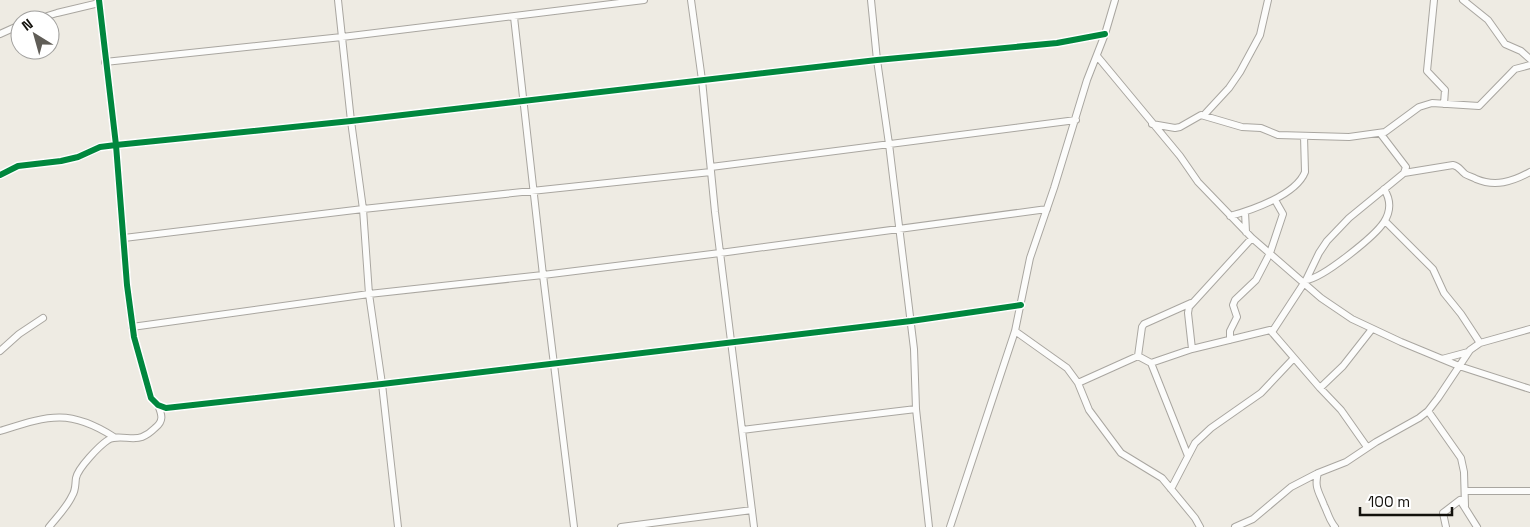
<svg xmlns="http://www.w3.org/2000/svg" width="1530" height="527" font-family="'Space Grotesk',sans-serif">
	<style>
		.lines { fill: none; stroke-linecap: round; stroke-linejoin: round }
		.minor-casing { stroke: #a9a6a0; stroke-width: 8 }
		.minor { stroke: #fcfcfb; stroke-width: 6 }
		.cycleway-casing { stroke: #fff; stroke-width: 9 }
		.cycleway { stroke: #00873e; stroke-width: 6 }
	</style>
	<rect width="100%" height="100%" fill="#eeebe3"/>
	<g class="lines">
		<defs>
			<path id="minor" d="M99,0L116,145L127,285L134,337L151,398L158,405L166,408L382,384L911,321L1021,305
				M338,0L351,121L363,209L369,294L382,384L398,527
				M691,0L702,80L715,212L754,527
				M871,0L877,60L889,144L914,349L916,409L929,527
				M1434,0L1427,71L1445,90L1444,104
				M1463,0L1488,20L1505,44L1521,51L1530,59
				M514,17L543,275L574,527
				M34,20L57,13L99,3
				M0,34L20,25
				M1097,56L1180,156L1198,182L1252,238L1321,298L1352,319L1401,342L1459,366L1530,389
				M105,62L342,37L644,0
				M1204,115L1229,88L1240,72L1260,35L1268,0
				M1152,124L1175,128L1180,127L1201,115L1242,127L1261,128L1278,135L1349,137L1385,132L1419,107L1432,103L1479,106L1515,69L1530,65
				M1380,133L1406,167L1404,173
				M711,167L1076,120
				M0,175L18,166L61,161L78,157L100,147L116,145L351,121L877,60L1057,43L1105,34
				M1245,212L1246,232
				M1230,216C1252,210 1296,195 1305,172L1304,136
				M1385,221L1433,269L1444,293L1461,314L1480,343
				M124,238L363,209L711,172
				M1306,280C1322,279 1375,236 1384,222C1391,211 1391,200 1384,189
				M132,327L369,294L543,275L720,253L1047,209
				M1015,331L1067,368L1078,383L1089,410L1121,453L1162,478L1195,518L1200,527
				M1272,332L1306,280L1319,253L1327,241L1349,218L1404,173L1453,165C1459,166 1460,170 1465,174C1468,176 1473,177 1476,179C1495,187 1512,182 1530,172
				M1230,340V331L1237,317L1233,305L1235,300L1256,280L1270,253L1283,214L1275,200
				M1192,349L1188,313L1189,307L1252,238
				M0,351L19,334L43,318
				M1138,356L1151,363L1188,456
				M1138,356L1142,327L1144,324L1191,303
				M1442,359L1468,352
				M1151,363L1192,349L1270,330L1320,388L1341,410L1367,447
				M1078,383L1138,356
				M1320,388L1343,366L1372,329
				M1428,411L1461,458L1464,472L1465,506
				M742,430L916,409
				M0,431C48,416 69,408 114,437
				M1318,473C1314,487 1319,492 1324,505C1328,513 1329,520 1335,527
				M1171,489L1195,443L1211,428L1261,393L1294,358
				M1465,491H1530
				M49,527C57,517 67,507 72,496C76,490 75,485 76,478C78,468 99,446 108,440C118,434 132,441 142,437C147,435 151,432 155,428C164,421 162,415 158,405
				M621,527L752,510
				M950,527L1015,331L1030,258L1054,188L1087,80L1105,34L1115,0
				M1235,527L1253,519L1291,487L1318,473L1346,462L1376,442L1419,418L1428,411L1438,398L1470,350L1480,343L1530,329
				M1446,527L1443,513L1460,500L1477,527"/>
		</defs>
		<use href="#minor" class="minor-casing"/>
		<use href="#minor" class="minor"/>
		<defs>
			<path id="cycleway" d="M99,0L116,145L127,285L134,337L151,398L158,405L166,408L382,384L911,321L1021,305
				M0,175L18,166L61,161L78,157L100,147L116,145L351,121L877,60L1057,43L1105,34"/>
		</defs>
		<use href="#cycleway" class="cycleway-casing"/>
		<use href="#cycleway" class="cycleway"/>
	</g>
	<g transform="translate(35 35) rotate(323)"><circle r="24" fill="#ffffff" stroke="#a1a09e"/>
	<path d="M0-4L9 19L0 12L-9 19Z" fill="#605d57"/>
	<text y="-8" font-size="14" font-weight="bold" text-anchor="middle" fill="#13110c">N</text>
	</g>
	<path d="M1360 507v8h92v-8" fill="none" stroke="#13110c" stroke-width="2.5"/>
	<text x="1368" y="507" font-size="15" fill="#13110c" stroke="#ffffff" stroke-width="4" paint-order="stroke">100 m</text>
</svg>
